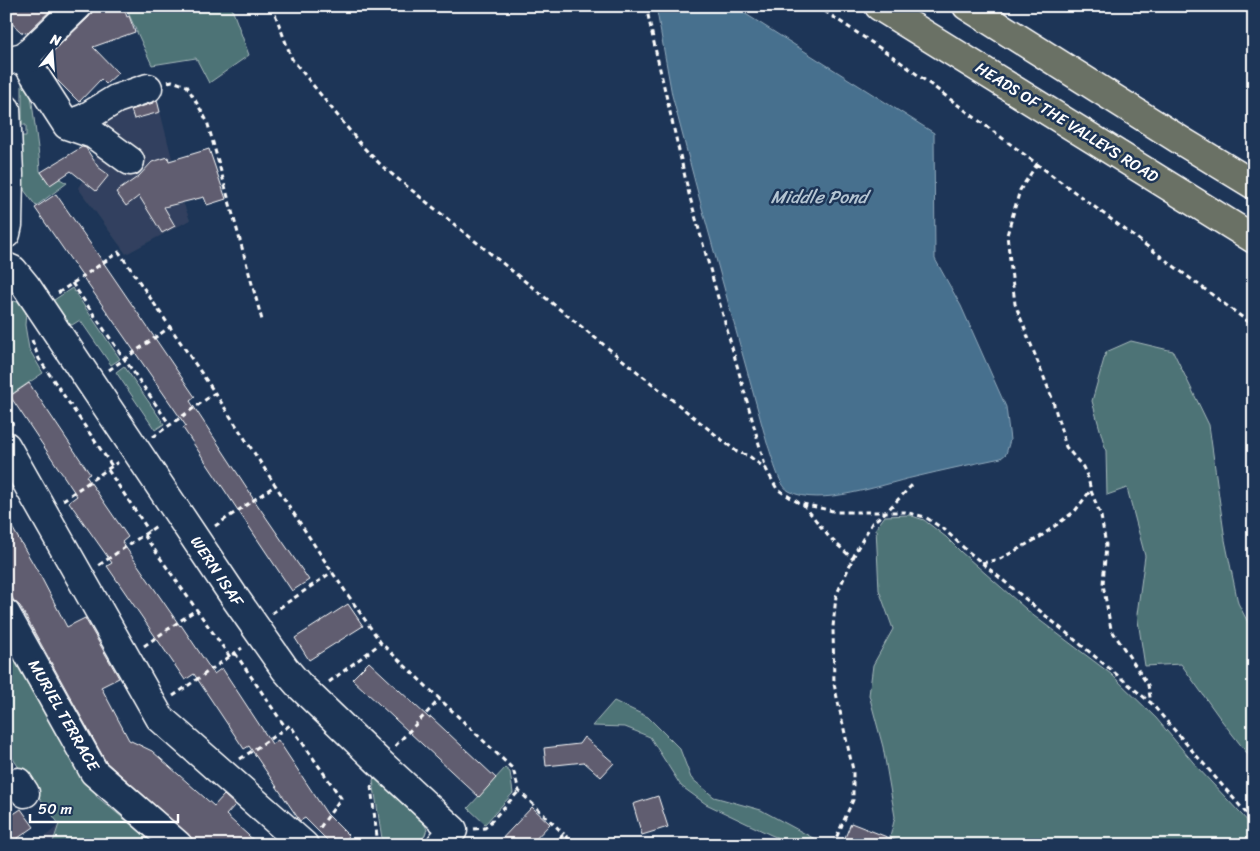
<svg xmlns="http://www.w3.org/2000/svg" width="1260" height="851" font-family="Sriracha,sans-serif">
	<style>
		.built { fill: #31415e }
		.green { fill: #4d7376; stroke: #a6b9ba }
		.water { fill: #466f8e; stroke: #90a9bb }
		.building { fill: #615d6f; stroke: #fff }
		.lines { fill: none; stroke-linecap: round; stroke-linejoin: round }
		.minor-casing { stroke: #fff; stroke-width: 31 }
		.highway-casing { stroke: #fff; stroke-width: 31 }
		.path { stroke: #fff; stroke-width: 3; stroke-dasharray: 5 4; stroke-linecap: butt }
		.minor { stroke: #1d3557; stroke-width: 28 }
		.highway { stroke: #6b7165; stroke-width: 28 }
		.labels { text-anchor: middle; dominant-baseline: central; stroke-width: 5; stroke-linejoin: round; paint-order: stroke }
		.street-label { font-size: 16px; fill: #fff; stroke: #1d3557 }
		.water-label { font-size: 18px; font-style: italic; fill: #b5c5d2; stroke: #1d3557 }
	</style>
	<rect width="100%" height="100%" fill="#1d3557"/>
	<filter id="ink" filterUnits="userSpaceOnUse"><feTurbulence type="fractalNoise" baseFrequency=".02" numOctaves="2"/><feDisplacementMap in="SourceGraphic" scale="10" xChannelSelector="R" yChannelSelector="G"/><feConvolveMatrix kernelMatrix="1 2 1 2 8 2 1 2 1" color-interpolation-filters="sRGB"/></filter>
	<g filter="url(#ink)">
		<path class="built" d="M156,95L183,202L190,220L126,254L78,188L98,153L91,122Z
			M60,824L78,845H35Z"/>
		<path class="green" d="M125,6H231L249,55L209,83L196,58L152,65Z
			M28,72L39,156L40,171L48,182L56,177L67,183L36,206L24,190L21,136H26V125H22V74Z
			M72,288L120,359L111,365L80,320L72,325L66,322L51,302Z
			M13,301L18,302L26,311L25,325L29,349L43,373L6,398V305Z
			M1131,341L1173,351L1209,425L1225,540L1238,603L1254,634V762L1222,721L1181,664L1145,666L1137,614L1145,556L1127,488L1107,495L1106,451L1092,401L1106,352Z
			M124,366L164,424L155,430L116,372Z
			M909,515L924,520L946,537L961,552L1034,616L1111,674L1156,718L1198,768L1254,828V845H888L895,817L883,747L869,695L873,665L893,629L879,590L876,528L885,516Z
			M6,646L59,740L72,747L96,783V796L156,845H52L59,824L31,786L6,748Z
			M614,701L648,717L680,749L691,778L714,797L761,810L815,839L820,845H796L771,835L706,804L681,786L650,737L625,727L592,726Z
			M505,768L510,772L513,793L485,824L468,808Z
			M374,776L424,824L427,829L425,835L418,843L420,845H383L373,781Z"/>
		<path class="water" d="M656,6H733L934,133L935,259L961,306L1006,407L1010,440L1006,454L1001,458C972,464 944,470 915,477C883,484 819,508 789,491C778,485 772,455 767,443L699,197L672,95Z"/>
		<path class="building" d="M6,6H55L28,32L26,33L21,32L6,18Z
			M93,6H123L127,17L129,16L135,32L93,47L118,73L106,84L101,79L79,102L56,79L44,60L89,17L93,11Z
			M157,100L160,112L134,119L131,110L153,103Z
			M82,147L86,148L98,167L109,175L96,191L71,171L50,185L41,172Z
			M209,149L226,199L207,205L204,197L164,207L175,226L162,233L139,196L126,206L116,192L139,176L152,162L168,157L169,161Z
			M56,194L101,259L195,397L190,401L251,494H250L309,580L292,591L183,428L186,426L35,208Z
			M29,383L90,474L86,476L128,537L122,542L180,626L181,625L214,674L222,668L272,744L278,740L327,814L349,836L340,845H332L305,818L300,821L249,746L244,749L194,674L185,680L107,566L112,563L69,502L77,496L10,396Z
			M6,517L41,577L67,627L85,618L119,678L101,687L129,740L152,751L214,806L224,795L235,805L226,815L259,845H200L106,762L20,606L14,601L6,586Z
			M348,604L363,626L309,660L295,638Z
			M369,662L429,718L431,717L496,778L479,797L352,679Z
			M584,737L614,763L601,777L584,762L546,766L544,748L579,744Z
			M658,796L668,827L642,835L633,804Z
			M532,807L550,824L530,845H496Z
			M21,809L34,827L8,845H6V819Z
			M851,823L905,844L904,845H842Z"/>
		<g class="lines">
			<defs>
				<path id="minor" d="M23,57L67,125L93,134L130,161
					M6,61L23,57L30,52L78,6
					M6,109L9,174L8,225L6,234
					M67,125L85,118L116,99L148,88
					M6,267L13,270L26,286L233,595L285,669L298,684L378,761L453,830L441,844
					M6,446L160,718L304,845
					M6,614L94,772L178,845
					M6,788L18,782L25,793"/>
				<path id="highway" d="M879,6L1254,239
					M967,6L1180,140L1254,185"/>
			</defs>
			<use href="#minor" class="minor-casing"/>
			<use href="#highway" class="highway-casing"/>
			<path class="path" d="M272,6L292,59L362,146L383,167L737,452L749,456L766,469
				M646,6L656,52L689,194L766,469L777,489L799,503L837,512H905L925,517L945,530L964,548L1151,703L1254,822
				M817,6L895,58L1254,326
				M168,82L172,81L187,86L207,121L262,320
				M1037,164L1020,190L1007,235L1015,304L1052,398L1066,447L1083,467L1088,478L1091,491L1101,516L1106,545L1103,584L1111,629L1148,685L1151,703
				M72,283L170,425
				M58,293L119,252L215,393L332,572L381,643L513,769L519,791L564,834
				M32,340L39,359L112,466
				M109,370L170,327
				M6,413L13,425
				M153,437L215,393
				M108,470L149,531
				M63,500L118,462
				M803,504L829,537L853,559
				M215,526L276,485
				M144,535L230,657
				M982,563L1000,559L1040,537L1075,511L1090,491
				M99,565L158,525
				M272,613L332,572
				M144,646L197,609
				M235,653L286,728L290,725L341,798L319,829
				M329,682L381,643
				M173,696L242,648
				M395,746L440,699
				M240,759L286,728
				M371,786L378,845
				M474,829L485,828L519,791
				M553,845L564,834L575,845
				M833,845L853,800V770L834,684L833,627L836,596L857,549L872,523L887,511L913,484"/>
			<use href="#minor" class="minor"/>
			<use href="#highway" class="highway"/>
		</g>
	</g>
	<g class="labels">
		<g class="street-label">
			<text transform="translate(1067 122) rotate(32)">HEADS OF THE VALLEYS ROAD</text>
			<text transform="translate(217 571) rotate(56)">WERN ISAF</text>
			<text transform="translate(64 715) rotate(60)">MURIEL TERRACE</text>
		</g>
		<g class="water-label">
			<text x="819" y="197">Middle Pond</text>
		</g>
	</g>
	<rect width="1260" height="851" fill="none" stroke="#1d3557" stroke-width="25"/>
	<rect x="12" y="12" width="1235" height="826" fill="none" stroke="#fff" stroke-width="2" filter="url(#ink)"/>
	<g transform="translate(52 52) rotate(17)" stroke="#1d3557" stroke-width="4" paint-order="stroke">
	<path d="M0-4L9 19L0 12L-9 19Z" fill="#ffffff"/>
	<text y="-8" font-size="14" font-weight="bold" text-anchor="middle" fill="#ffffff">N</text>
	</g>
	<path d="M30 814v8h148v-8" fill="none" stroke="#ffffff" stroke-width="2.5"/>
	<text x="38" y="814" font-size="15" fill="#ffffff" stroke="#1d3557" stroke-width="4" paint-order="stroke">50 m</text>
</svg>
